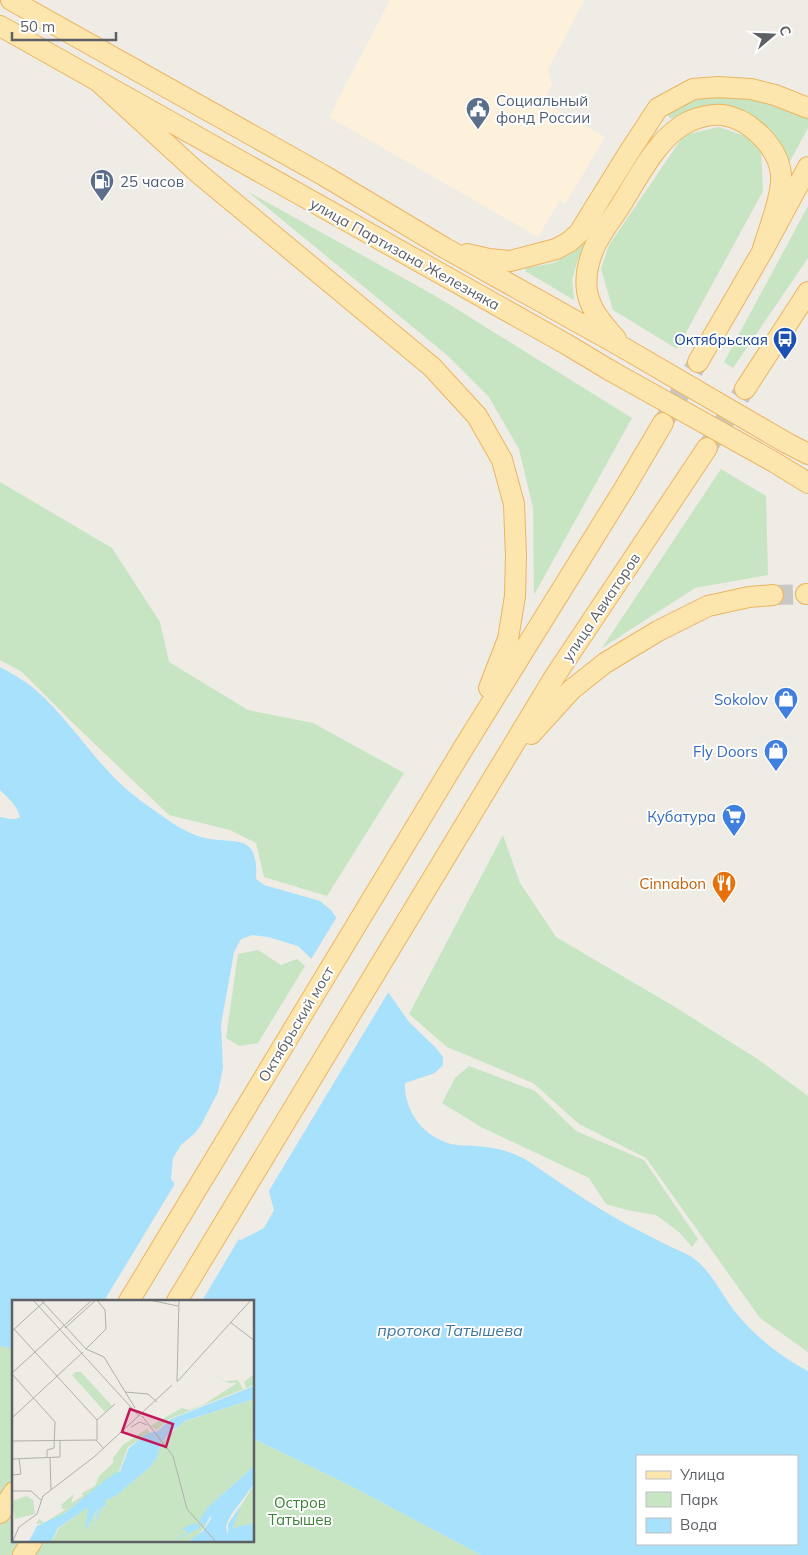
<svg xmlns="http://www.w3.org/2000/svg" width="808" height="1555" font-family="Mulish,sans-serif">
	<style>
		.commercial { fill: #fdf1dc }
		.green { fill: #c7e5c3 }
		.water { fill: #a8e1fc; fill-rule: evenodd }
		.pier { fill: #efebe5 }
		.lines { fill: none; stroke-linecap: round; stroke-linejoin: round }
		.primary-tunnel { stroke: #cac8c5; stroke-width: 20; stroke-dasharray: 20 10; stroke-linecap: butt }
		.primary-casing { stroke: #ecb561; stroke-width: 22 }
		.primary { stroke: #fce6ad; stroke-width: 20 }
		.primary-bridge-casing { stroke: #ecb561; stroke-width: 22; stroke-linecap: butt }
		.primary-bridge { stroke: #fce6ad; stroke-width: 20 }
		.labels { text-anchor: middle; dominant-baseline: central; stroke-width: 4; stroke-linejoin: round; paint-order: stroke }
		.service-label { font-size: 15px; fill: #4e5e75; stroke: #fff; text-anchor: start }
		.street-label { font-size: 15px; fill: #5d6165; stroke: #fff }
		.transit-label { font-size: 15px; fill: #164399; stroke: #fff; text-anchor: end }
		.shop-label { font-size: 15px; fill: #366cbe; stroke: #fff; text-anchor: end }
		.food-label { font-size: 15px; fill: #c56008; stroke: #fff; text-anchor: end }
		.park-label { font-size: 15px; fill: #3d8138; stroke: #fff }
		.water-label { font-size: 16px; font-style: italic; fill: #3f779c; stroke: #fff }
		.inset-road { fill: none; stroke: #b1b0ae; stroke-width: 1 }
		.view { fill: #c2185b; fill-opacity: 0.15; stroke: #c2185b; stroke-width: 2.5 }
		.inset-edge { fill: none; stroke: #5d6165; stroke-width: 2.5 }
	</style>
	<rect width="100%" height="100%" fill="#efebe5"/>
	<path class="commercial" d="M390,0H584L548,70L552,84L543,102L605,137L566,203L560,200L538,237L329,117Z"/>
	<path class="green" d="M712,95L756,99L808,117V128L788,165L771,130L755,118L697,109L670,119L667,113L689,102Z
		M719,127L745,136L761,149L763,191L677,349L613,310L601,269L609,245L684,135Z
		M247,191L439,298L632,418L534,595L533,508L519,449L489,397L447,355Z
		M808,206V258L733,368L724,362Z
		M603,211L604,212L578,259L572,280L574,300L525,271L526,268L554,263L574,252Z
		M721,469L766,496L768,575L695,588L602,648Z
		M0,482L112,548L160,622L169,662L248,710L313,723L404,773L327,896L264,877L256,843L230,830L169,815L75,725L22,672L0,660Z
		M503,835L520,883L556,937L675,1007L759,1060L808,1096V1352L760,1318L646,1158L579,1124L533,1083L447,1047L409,1014Z
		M258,950L281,965L297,959L305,966L258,1043L239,1046L226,1038L238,954Z
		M469,1066L535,1091L576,1131L644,1160L698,1239L692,1247L679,1232L656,1215L627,1210L606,1204L589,1178L481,1127L442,1103L455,1078Z
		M0,1346L14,1349V1541H254V1439L347,1484L481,1555H0Z"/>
	<path class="water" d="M0,667C13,674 27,682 38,692C70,721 93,759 125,788C135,797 147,805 158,813C172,823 185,832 201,837C233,846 259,829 256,879L264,885L320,901L331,910L409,1022L435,1047L443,1057V1065L435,1073L405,1083C404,1112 424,1137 451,1144C458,1146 467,1145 474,1146C495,1147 513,1151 531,1163C562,1184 593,1206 626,1224C640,1231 653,1238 667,1245C677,1250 688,1253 697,1261C712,1274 721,1293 733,1309C753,1335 779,1356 808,1371V1555H481L347,1484L254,1439V1301H14V1349L0,1346V817C6,818 15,821 20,817C17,805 8,798 0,790ZM253,935L268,937L298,946L337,983L348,1023L265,1177L274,1210L264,1228L241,1240L210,1230L171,1179L173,1158L181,1145L194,1134L201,1125L218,1092L223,1068L221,1025L234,952L241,939ZM637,1456H797V1544H637Z"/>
	<path class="pier" d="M338,915L389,991L267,1194L262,1177L346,1023L335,984L310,961Z
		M176,1182L212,1228L240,1237L202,1301H104Z"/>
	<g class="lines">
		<path class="primary-tunnel" d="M663,423L698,362
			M707,448L745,389
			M773,595L806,594"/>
		<defs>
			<path id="primary" d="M11,0L323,175L445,248L624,348
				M0,26L566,344L611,371
				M101,84L197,172L432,367L477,416L502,460L514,504L516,556L515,596L508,639L489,688
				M467,254L489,259L510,261L556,249L569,242L579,233L626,157L658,108L693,89L718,87L751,89L775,95L808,108
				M616,339C603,324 590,310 587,291C585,276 589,259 595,246C601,233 611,220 619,208C637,180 658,135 690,121C700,117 712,114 723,115C750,119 778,147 781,174C783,194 768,231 762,252
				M698,362L762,252L808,167
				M745,389L808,292
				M785,442L808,454
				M774,462L808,483
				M806,594H808
				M531,734L571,690L605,663L658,631L708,606L749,597L773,595
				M129,1301L464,747L624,489L663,423
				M177,1301L555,676L707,448
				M0,1513L14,1492
				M23,1555L32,1541"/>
		</defs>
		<use href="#primary" class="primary-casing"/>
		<use href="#primary" class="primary"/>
		<defs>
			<path id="primary-bridge" d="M624,348L785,442
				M611,371L774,462"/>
		</defs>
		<use href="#primary-bridge" class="primary-bridge-casing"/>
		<use href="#primary-bridge" class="primary-bridge"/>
	</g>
	<defs>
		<symbol id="civic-pin" viewBox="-11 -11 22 30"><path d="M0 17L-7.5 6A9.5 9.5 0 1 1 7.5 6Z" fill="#5c6f8a" stroke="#fff"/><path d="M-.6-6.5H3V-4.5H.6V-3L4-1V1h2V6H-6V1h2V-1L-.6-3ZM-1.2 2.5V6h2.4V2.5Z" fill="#fff"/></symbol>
		<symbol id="fuel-pin" viewBox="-11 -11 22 30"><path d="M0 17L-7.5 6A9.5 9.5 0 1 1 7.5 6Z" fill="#5c6f8a" stroke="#fff"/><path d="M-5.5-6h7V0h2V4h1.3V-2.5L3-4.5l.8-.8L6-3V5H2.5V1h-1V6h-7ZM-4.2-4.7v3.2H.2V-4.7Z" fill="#fff"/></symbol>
		<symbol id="bus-pin" viewBox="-11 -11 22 30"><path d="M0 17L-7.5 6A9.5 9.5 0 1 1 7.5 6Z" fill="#1a4fb4" stroke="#fff"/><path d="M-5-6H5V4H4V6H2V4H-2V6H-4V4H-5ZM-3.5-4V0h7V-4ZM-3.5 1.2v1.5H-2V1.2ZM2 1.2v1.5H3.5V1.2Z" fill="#fff"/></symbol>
		<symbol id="shop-pin" viewBox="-11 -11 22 30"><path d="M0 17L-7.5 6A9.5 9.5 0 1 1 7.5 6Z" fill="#3f7fe0" stroke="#fff"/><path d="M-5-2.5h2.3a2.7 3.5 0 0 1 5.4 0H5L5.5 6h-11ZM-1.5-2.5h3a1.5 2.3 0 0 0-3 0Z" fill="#fff"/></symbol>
		<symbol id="supermarket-pin" viewBox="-11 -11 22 30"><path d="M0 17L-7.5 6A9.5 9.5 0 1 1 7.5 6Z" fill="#3f7fe0" stroke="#fff"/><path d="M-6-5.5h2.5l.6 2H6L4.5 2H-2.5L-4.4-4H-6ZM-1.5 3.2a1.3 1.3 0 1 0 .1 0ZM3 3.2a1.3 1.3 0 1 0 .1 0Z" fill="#fff"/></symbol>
		<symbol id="restaurant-pin" viewBox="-11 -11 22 30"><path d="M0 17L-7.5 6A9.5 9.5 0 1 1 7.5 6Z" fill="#e8710a" stroke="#fff"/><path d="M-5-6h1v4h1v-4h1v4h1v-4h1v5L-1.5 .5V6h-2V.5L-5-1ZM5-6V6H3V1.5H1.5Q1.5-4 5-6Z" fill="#fff"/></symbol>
	</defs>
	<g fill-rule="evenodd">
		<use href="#civic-pin" x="464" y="95" width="28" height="38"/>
		<use href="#fuel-pin" x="88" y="167" width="28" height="38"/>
		<use href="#bus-pin" x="771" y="325" width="28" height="38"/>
		<use href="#shop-pin" x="772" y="685" width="28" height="38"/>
		<use href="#shop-pin" x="762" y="737" width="28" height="38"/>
		<use href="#supermarket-pin" x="720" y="802" width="28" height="38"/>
		<use href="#restaurant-pin" x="710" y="869" width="28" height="38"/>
	</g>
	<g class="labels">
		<g class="service-label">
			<text x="496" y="100">Социальный<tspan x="496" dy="17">фонд России</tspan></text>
			<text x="120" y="181">25 часов</text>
		</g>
		<g class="street-label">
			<text transform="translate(405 254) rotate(29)">улица Партизана Железняка</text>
			<text transform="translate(601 607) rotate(-56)">улица Авиаторов</text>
			<text transform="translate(296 1024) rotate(-59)">Октябрьский мост</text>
		</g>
		<g class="transit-label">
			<text x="768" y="339">Октябрьская</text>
		</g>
		<g class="shop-label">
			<text x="768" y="699">Sokolov</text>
			<text x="758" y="751">Fly Doors</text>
			<text x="716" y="816">Кубатура</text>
		</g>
		<g class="food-label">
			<text x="706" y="883">Cinnabon</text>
		</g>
		<g class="park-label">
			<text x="300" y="1502">Остров<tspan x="300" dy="17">Татышев</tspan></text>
		</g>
		<g class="water-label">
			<text x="450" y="1330">протока Татышева</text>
		</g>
	</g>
	<g transform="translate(12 1300)">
		<rect width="242" height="242" fill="#efebe5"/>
		<path d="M64,72H69L100,106L93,112L60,75ZM199,74L214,81L226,80L231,89L234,88L232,82L242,74V85L157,119L145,130L138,126L170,108L177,110L191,105L225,83H217ZM242,99V166L195,208L187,221L193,225L200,218L185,236L174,243H39L47,228L78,205L85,203V207H78L73,231L86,208L82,226L90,207H93V201L105,195L137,168L145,158L148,144L171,122ZM136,128L137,133L116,147L107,171L54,212L36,223L24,224L27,219L32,223L51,211L54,208L50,209L49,205L62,194L59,203L71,196L70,193L83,186L87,176L101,163V158L111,145ZM242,185V223L221,228V220L228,207ZM15,196L21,200L23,214L3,219L0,201Z" fill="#c7e5c3"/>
		<path d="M242,86V99L173,121L159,132L148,144L145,158L137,168L105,195L93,201L94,206L90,207L82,226L86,208L73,231L76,207L46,228L39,242L16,243L25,226L53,213L93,180L107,171L110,173L108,171L117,148L136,133L146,131L159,119ZM242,166V184L219,215L215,223L214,228L216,235V224L228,206L221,228L242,223V241L174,243L191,231L199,219V216L192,226L187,221L195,208ZM182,223L190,227L157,243L176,232L172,229L164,232Z" fill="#a8e1fc"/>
		<path class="inset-road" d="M21,0L127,116M29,0L74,49L92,57L123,108M137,0L166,6M218,22L243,41M53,28L84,0M2,29L85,120M0,31L34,0M74,49L94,29L93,10L85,0M193,51L239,0M0,73L80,0M0,74L43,122L42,148L35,150V157M165,81L167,0M165,82L193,51M113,92L136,94L145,102M130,116L161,156L175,209L205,243M0,118L71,52M119,127L128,122L135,125M85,140V120L103,104M0,141L84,140L92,149M38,157L39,190M0,159L48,157V141M0,175L9,174L7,159M0,191H19L29,200M0,243L7,227L25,214L31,196L82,157L160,85"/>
		<path class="view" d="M118,109L161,124L154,147L110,132Z"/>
		<rect width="242" height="242" class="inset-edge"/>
	</g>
	<rect x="636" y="1455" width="162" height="90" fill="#ffffff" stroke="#bec0c1"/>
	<rect x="646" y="1471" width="25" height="8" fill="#fce6ad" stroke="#bec0c1"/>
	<text x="680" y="1480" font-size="15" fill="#5d6165">Улица</text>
	<rect x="646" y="1492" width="25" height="15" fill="#c7e5c3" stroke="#bec0c1"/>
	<text x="680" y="1505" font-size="15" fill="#5d6165">Парк</text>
	<rect x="646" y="1518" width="25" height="15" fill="#a8e1fc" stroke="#bec0c1"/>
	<text x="680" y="1530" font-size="15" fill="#5d6165">Вода</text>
	<g transform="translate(773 35) rotate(71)" stroke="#ffffff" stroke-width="4" paint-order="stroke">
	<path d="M0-4L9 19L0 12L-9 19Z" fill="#5d6165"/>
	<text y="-8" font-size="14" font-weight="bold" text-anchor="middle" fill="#5d6165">С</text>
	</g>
	<path d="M12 32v8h104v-8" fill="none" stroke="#5d6165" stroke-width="2.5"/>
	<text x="20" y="32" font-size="15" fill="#5d6165" stroke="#ffffff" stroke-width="4" paint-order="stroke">50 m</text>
</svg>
